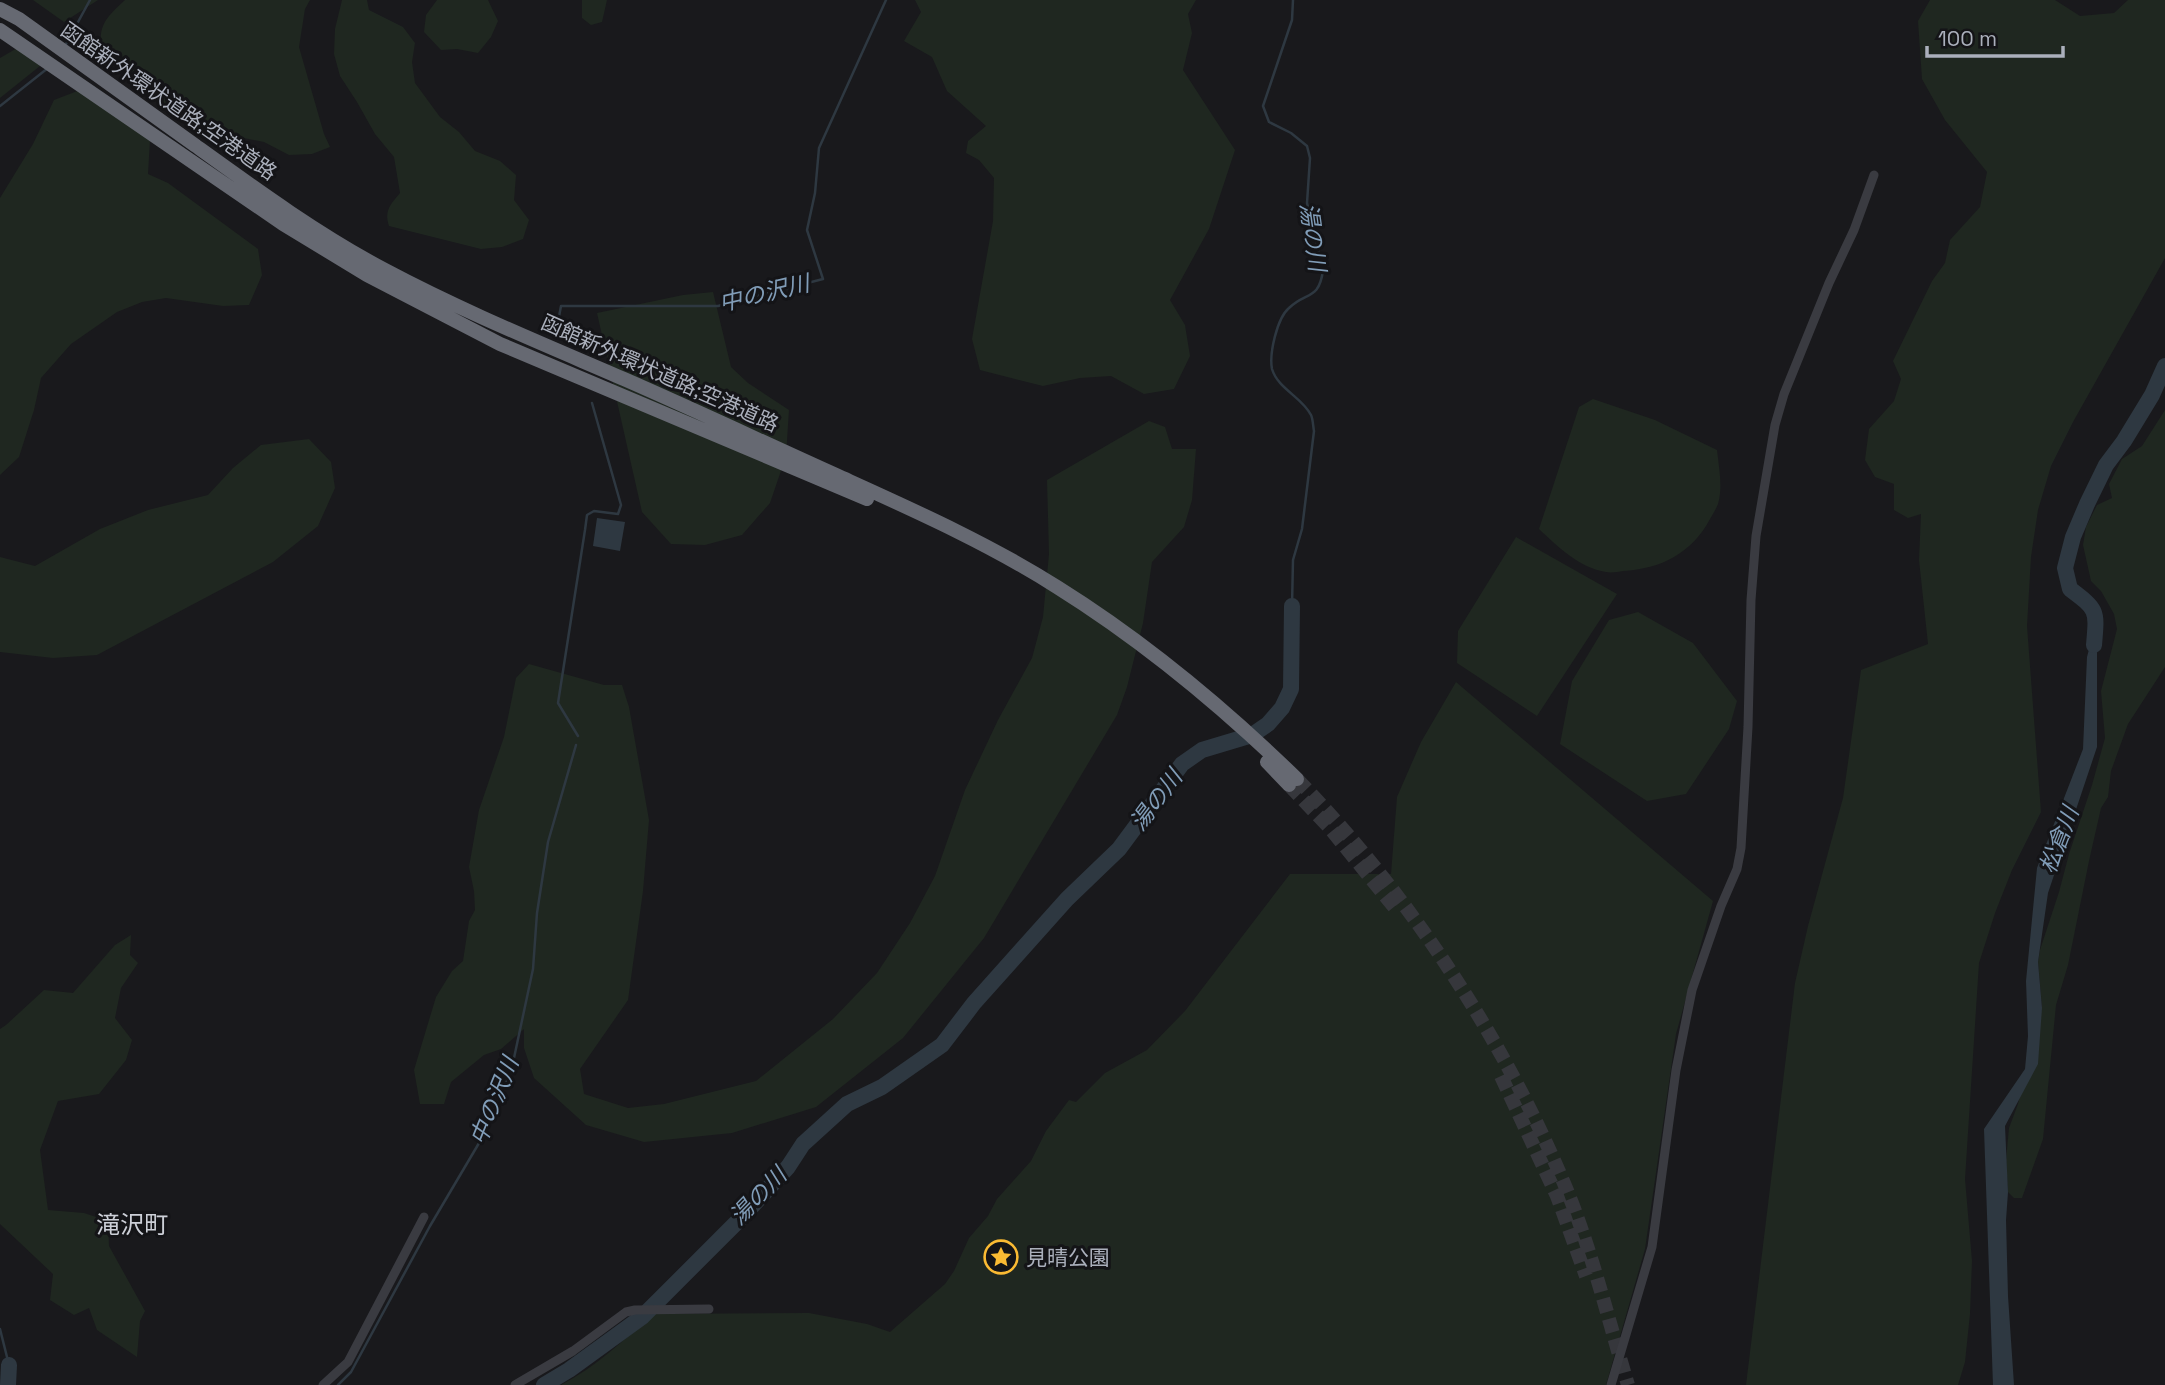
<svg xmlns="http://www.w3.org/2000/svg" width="2165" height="1385" font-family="'Space Grotesk','Noto Sans JP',sans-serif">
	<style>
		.green { fill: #1f2720 }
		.water { fill: #2e3841 }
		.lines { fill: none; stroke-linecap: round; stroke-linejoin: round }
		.stream { stroke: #2e3841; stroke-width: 2.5 }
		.river { stroke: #2e3841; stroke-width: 16 }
		.highway-tunnel { stroke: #36373c; stroke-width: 14; stroke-dasharray: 14 7; stroke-linecap: butt }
		.minor { stroke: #3a3b41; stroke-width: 9 }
		.highway { stroke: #666972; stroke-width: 14 }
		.labels { text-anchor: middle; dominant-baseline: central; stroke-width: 6; stroke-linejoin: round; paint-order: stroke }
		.street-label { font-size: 21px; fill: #abb0bc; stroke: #141417 }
		.poi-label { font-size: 21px; fill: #abb0bc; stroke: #141417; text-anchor: start }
		.water-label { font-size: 23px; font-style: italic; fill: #819db8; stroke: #141417 }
		.quarter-label { font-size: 24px; fill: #cccfd7; stroke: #141417 }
	</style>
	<rect width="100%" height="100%" fill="#19191c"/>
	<path class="green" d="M33,0H98L64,22Z
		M125,0H310L305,9L299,47L324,134L330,147L312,154L289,155L264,142L224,134L200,116L172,111L102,50C97,25 108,16 125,0Z
		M342,0H367L369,10L403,27L415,43L412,62L415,83L440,117L459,132L475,151L500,161L516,175L514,200L529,220L523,239L502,247L481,249L389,226C384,211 390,205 400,193L394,157L375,134L357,102L340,76L334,54L335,29Z
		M437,0H488L498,21L491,37L478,53L457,49L441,50L424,32L426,15Z
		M582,0H607L602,22L591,25L582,18Z
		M915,0H1196L1188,14L1192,33L1183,70L1235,150L1209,229L1170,300L1185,325L1190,356L1174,389L1144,394L1111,376L1080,378L1043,386L980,370L972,339L993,221L994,178L979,160L966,153L968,141L986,126L947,91L932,57L904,41L921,12Z
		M1930,0H2055L2080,16L2114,13L2128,0H2165V258L2073,422L2051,466L2038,510L2031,557L2027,626L2041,812L2012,870L1995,913L1979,963L1965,1179L1972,1261L1970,1314L1965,1362L1958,1385H1746L1795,983L1808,926L1843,798L1861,670L1928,644L1919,560L1921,514L1908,518L1894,510V484L1875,477L1865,460L1869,429L1894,401L1901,379L1893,361L1932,281L1945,263L1950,240L1980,207L1987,172L1945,120L1922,79L1918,21Z
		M19,47L38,51L40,66L0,98V58Z
		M80,90L150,140L148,174L168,183L258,249L262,275L249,305L223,306L166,298L142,302L117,312L71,344L41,378L34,410L19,457L0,475V198L33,144L54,100Z
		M713,292L731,367L748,383L789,410L786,456L770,503L742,535L705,545L671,544L642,512L597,313L683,295Z
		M1593,399L1655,420L1717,450C1719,468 1723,487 1718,504C1716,509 1713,514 1710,519C1692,553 1661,569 1623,571C1618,572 1611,573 1606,572C1580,568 1558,547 1539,529L1579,407Z
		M2165,410V667L2128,724L2111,771L2108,797L2101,808L2089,861L2068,965L2056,1005L2043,1139L2022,1198H2014L2008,1192L2006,1160L2009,1128L2018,1104L2042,1008L2038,962L2040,950L2059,892L2069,854L2092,785L2105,738L2101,691L2117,629L2114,614L2101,591L2091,581L2083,545L2086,527L2097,505L2112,498L2109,484L2122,459L2142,446Z
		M1149,421L1165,427L1172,449H1196L1192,500L1184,527L1152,562L1143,623L1127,687L1117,715L984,938L903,1038L816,1107L732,1133L644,1142L586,1125L534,1078L524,1048V1029L501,1049L484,1055L451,1082L444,1104H420L414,1070L436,997L452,971L463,961L469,921L475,910L474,891L469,867L479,810L504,737L516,678L529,664L604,685H622L629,707L649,820L643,891L628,1000L580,1069L584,1094L628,1108L664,1104L756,1081L833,1019L877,973L910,923L935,876L965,790L998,720L1032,658L1043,617L1049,554L1047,480Z
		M309,439L331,462L335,488L318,526L273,562L97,655L53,658L0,652V557L35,566L100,529L148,510L208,495L233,468L261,445Z
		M1516,537L1617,594L1537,716L1457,663L1458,631Z
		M1638,612L1693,643L1737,701L1729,729L1686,794L1647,801L1560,744L1572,681L1609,620Z
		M1456,682L1713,901L1676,1034L1645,1249L1606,1385H561C596,1367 624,1340 652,1314L809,1313L867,1324L890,1332L945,1284L954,1271L969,1238L988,1216L997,1199L1031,1161L1046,1131L1069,1100L1076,1102L1105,1073L1147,1050L1185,1011L1290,874H1391L1397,797L1421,742Z
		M131,935L130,955L138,963L121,988L115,1018L132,1040L126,1060L99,1094L58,1101L40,1150L48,1210L84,1213L108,1221L109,1246L145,1311L140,1321L137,1357L97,1330L89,1308L74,1315L50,1300L53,1274L0,1224V1029L6,1025L44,990L73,993L115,945Z"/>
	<path class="water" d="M597,518L625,522L620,551L593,546Z
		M2097,619V747L2048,893L2038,962L2042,1008L2038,1064L2005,1126L2008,1192L2006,1220L2008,1296L2014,1385H1993L1984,1129L2025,1069L2028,1036L2026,981L2037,868L2083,749L2087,657Z"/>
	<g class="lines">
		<path class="stream" d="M65,46L90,0
			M0,106L48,68
			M562,332L558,322L561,306H718L823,279L807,230L815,193L819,148L886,0
			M1292,606L1293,560L1302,529L1314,431C1313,426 1313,419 1311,415C1302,397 1278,389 1272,369C1269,354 1277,318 1289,308C1306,291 1319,301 1323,270L1307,203L1310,158L1307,146L1291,133L1269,122L1263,106L1292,20L1293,0
			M578,736L558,703L585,530L587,515L594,511L618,514L621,505L592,403
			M0,1329L9,1365
			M338,1385L351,1372L430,1226L482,1138L511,1072L533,969L537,913L548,842L576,745"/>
		<path class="river" d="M2094,645C2097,610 2098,610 2070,589L2065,568L2073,537L2087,504L2106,465L2124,441L2152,395L2165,366
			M8,1385L9,1365
			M544,1385L569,1370L642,1317L743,1216L788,1167L803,1144L847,1104L882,1087L942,1045L974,1003L1067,899L1119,849L1182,764L1202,750L1252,735L1268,724L1282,708L1291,689L1292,606"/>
		<path class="highway-tunnel" d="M1297,779C1410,896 1503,1037 1566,1188C1592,1251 1608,1319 1628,1385
			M1289,785L1329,827L1395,908
			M1501,1076L1557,1196L1586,1276"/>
		<path class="minor" d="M323,1385L348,1362L424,1217
			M515,1385L573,1351L626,1312L635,1310L709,1309
			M1611,1385L1652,1247L1676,1070L1692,990L1721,906L1737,869L1741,848L1748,727L1751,600L1756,536L1775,425L1784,394L1829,283L1854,230L1874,175"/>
		<path class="highway" d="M0,9L19,19C78,62 137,104 196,146C257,190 319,235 385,270C462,311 543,344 624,379C695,410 765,443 836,475C911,509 988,543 1057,587C1145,642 1223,707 1297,779
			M0,30L283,224L367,275L500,344L867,499
			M1267,762L1289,785"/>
	</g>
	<defs>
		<symbol id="sight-ring" viewBox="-11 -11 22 22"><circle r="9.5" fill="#141417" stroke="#faba33" stroke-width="1.5"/><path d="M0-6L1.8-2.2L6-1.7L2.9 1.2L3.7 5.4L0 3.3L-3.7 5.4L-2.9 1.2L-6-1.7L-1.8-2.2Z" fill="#faba33"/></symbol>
	</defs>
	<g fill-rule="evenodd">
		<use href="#sight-ring" x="982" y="1238" width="38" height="38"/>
	</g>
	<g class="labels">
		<g class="street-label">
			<text transform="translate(169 101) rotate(35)">函館新外環状道路;空港道路</text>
			<text transform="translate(660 373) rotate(24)">函館新外環状道路;空港道路</text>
		</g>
		<g class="poi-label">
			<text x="1026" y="1257">見晴公園</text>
		</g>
		<g class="water-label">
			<text transform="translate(1313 237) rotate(82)">湯の川</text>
			<text transform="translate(764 293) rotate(-13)">中の沢川</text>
			<text transform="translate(1156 800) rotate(-53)">湯の川</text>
			<text transform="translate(2059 840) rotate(-69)">松倉川</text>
			<text transform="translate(494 1101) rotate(-68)">中の沢川</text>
			<text transform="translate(758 1196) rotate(-46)">湯の川</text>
		</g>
		<g class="quarter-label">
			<text x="132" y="1224">滝沢町</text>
		</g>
	</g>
	<path d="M1927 46v10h136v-10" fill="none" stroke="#abb0bc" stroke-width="3.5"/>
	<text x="1938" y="46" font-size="21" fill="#abb0bc" stroke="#141417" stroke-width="5" paint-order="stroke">100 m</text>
</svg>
